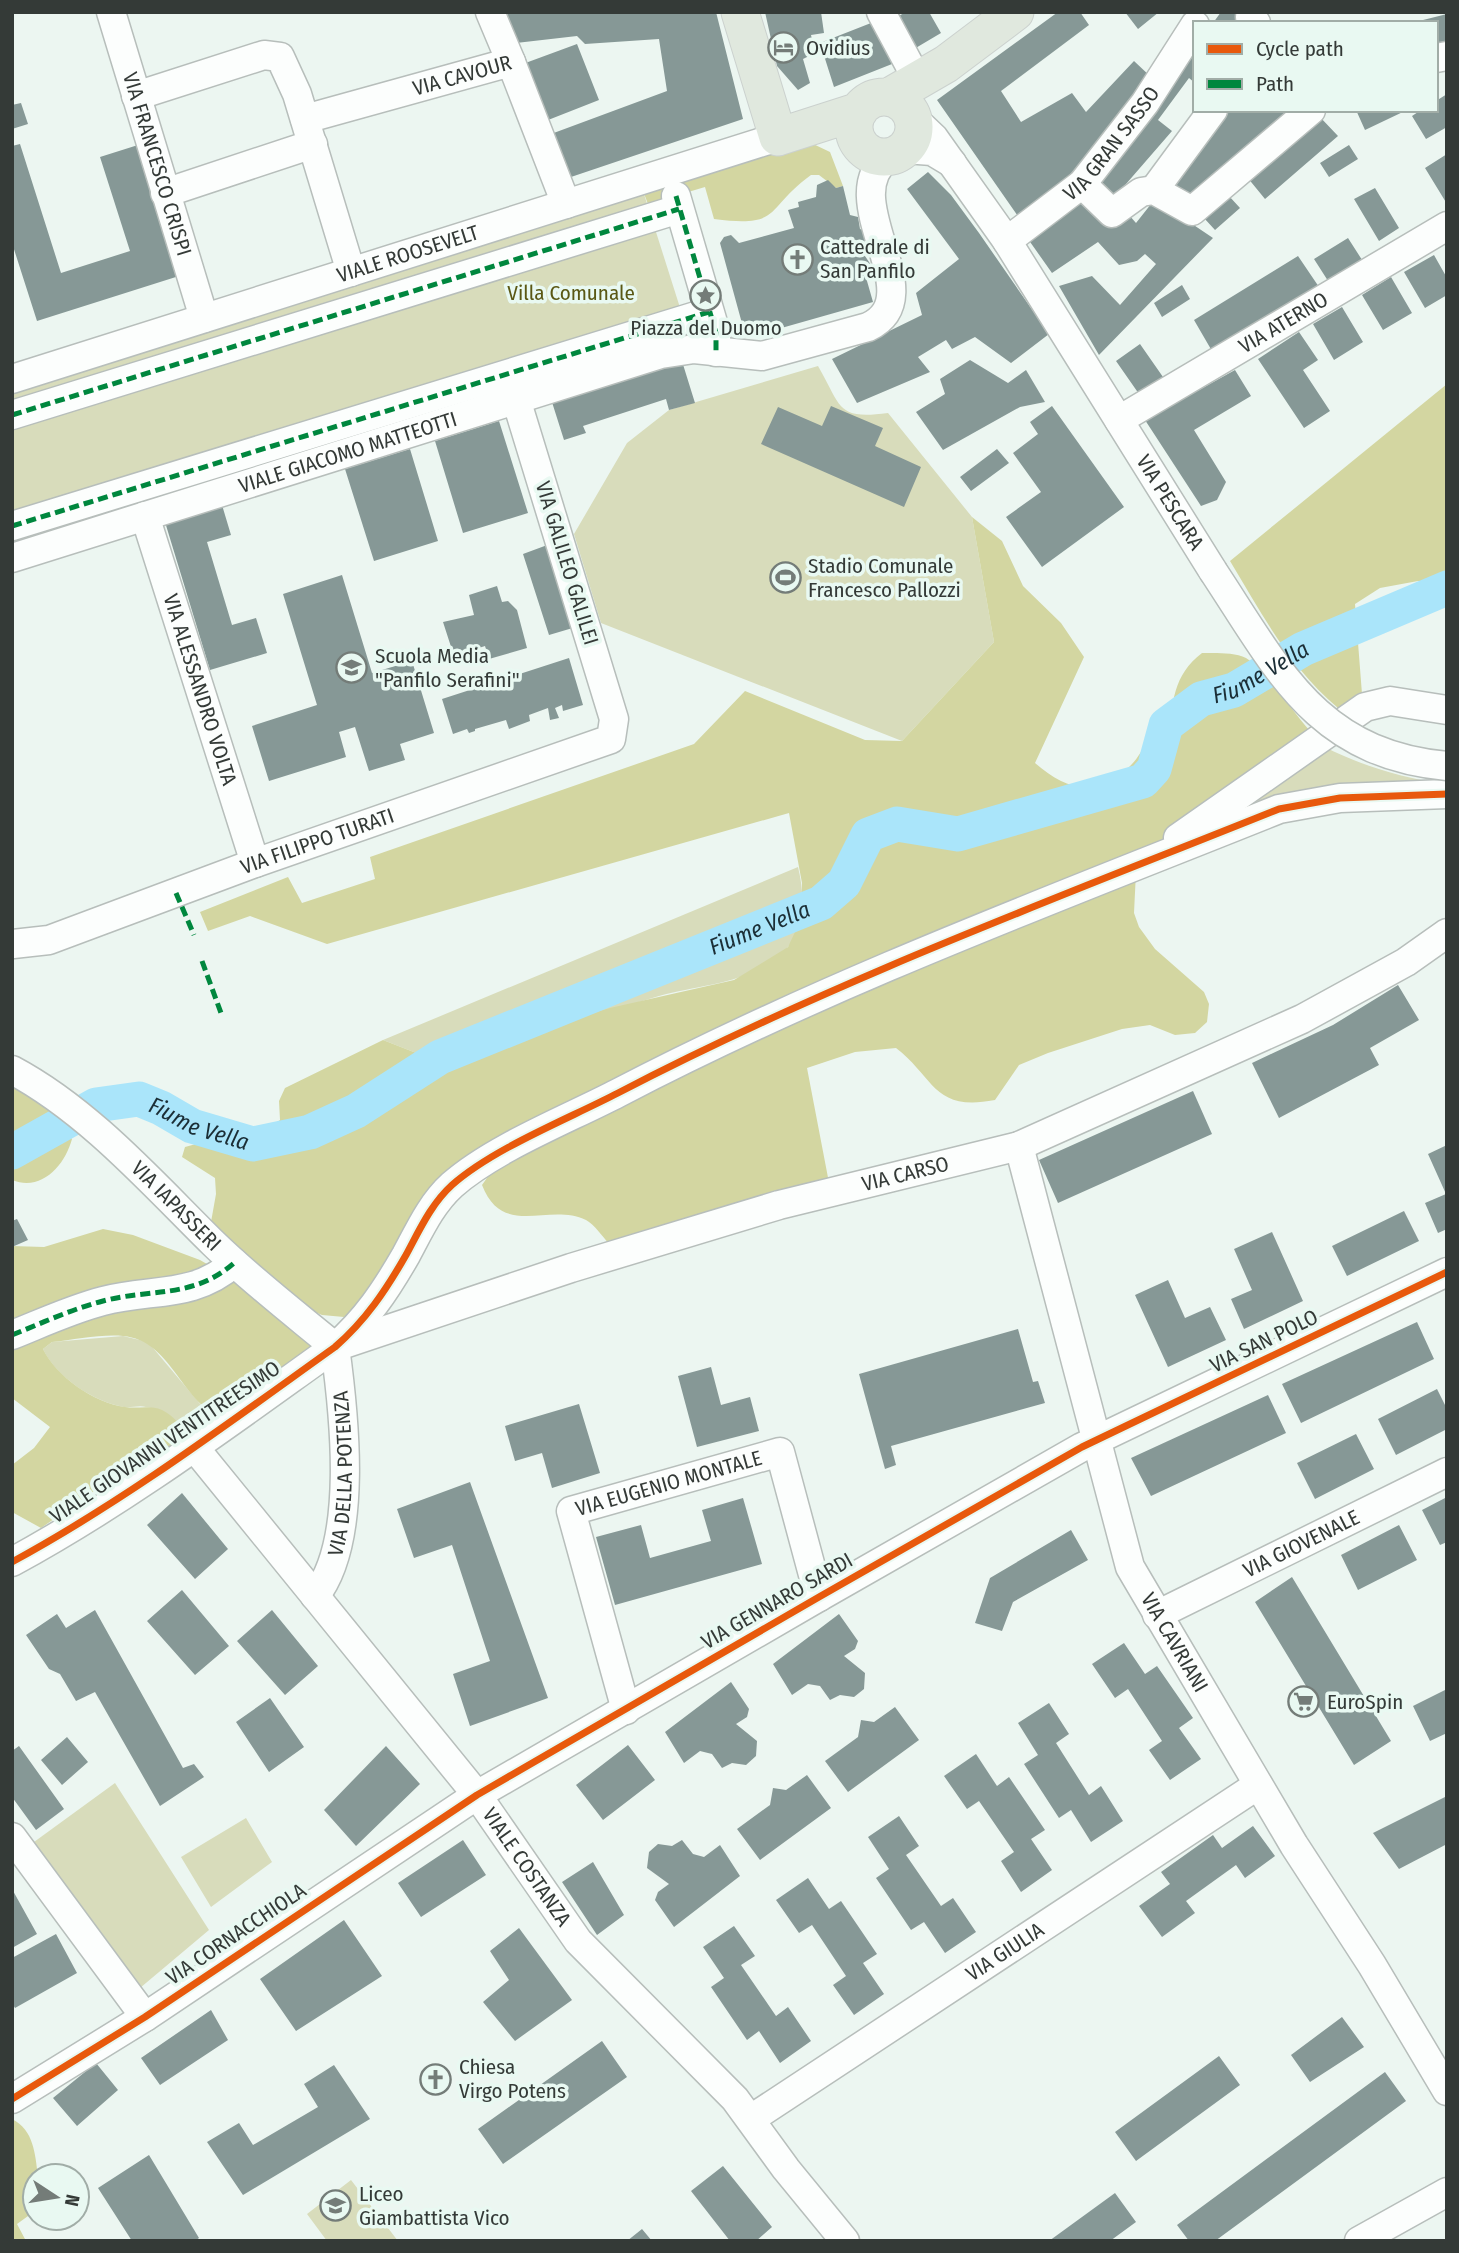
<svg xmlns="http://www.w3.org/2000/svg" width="1459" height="2253" font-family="'Fira Sans Condensed',sans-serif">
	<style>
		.green { fill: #d8dcbb }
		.forest { fill: #d3d6a1 }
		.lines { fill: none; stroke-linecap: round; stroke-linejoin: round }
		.river { stroke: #aae5fa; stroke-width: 35 }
		.building { fill: #869896 }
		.minor-casing { stroke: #b7bebb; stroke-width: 31 }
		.major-casing { stroke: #cbd1ce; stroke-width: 39 }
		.minor { stroke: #fcfefd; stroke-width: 28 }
		.major { stroke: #e0e8de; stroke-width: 37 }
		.minor-bridge-casing { stroke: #b7bebb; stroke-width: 31; stroke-linecap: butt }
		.minor-bridge { stroke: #fcfefd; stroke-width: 28 }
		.quiet { stroke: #00873e; stroke-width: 5; stroke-dasharray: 10 5; stroke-linecap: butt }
		.cycleway-casing { stroke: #e9f9f2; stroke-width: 11 }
		.cycleway { stroke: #e8590c; stroke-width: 7 }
		.labels { text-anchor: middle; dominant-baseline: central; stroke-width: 7; stroke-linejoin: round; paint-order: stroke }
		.poi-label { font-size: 21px; fill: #343a37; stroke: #e9f9f2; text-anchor: start }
		.street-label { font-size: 21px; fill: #343a37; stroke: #e9f9f2 }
		.park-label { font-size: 21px; fill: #5a5814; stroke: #e9f9f2 }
		.water-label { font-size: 23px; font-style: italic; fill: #1b2e36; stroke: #e9f9f2 }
	</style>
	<rect width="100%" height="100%" fill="#ecf6f1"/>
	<path class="green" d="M643,191L689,336L12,546V389Z
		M818,366C842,407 836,420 888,413L972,517L994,642L902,741L601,623L574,534L627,443L669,410Z
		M1323,746C1363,767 1402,777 1446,785L1193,837Z
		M798,867C804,892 807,926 787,948C755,984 702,984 659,996C592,1016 523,1038 457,1065H447L383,1040Z
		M123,1336L148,1342L206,1411L221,1418L190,1436C179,1423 164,1409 146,1407C139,1405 131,1408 124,1407C94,1402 56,1377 43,1349L52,1342Z
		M115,1783L209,1930L140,1988L34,1842Z
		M246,1818L272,1862L211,1907L181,1857Z
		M351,2180L398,2241H327L307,2214Z"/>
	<path class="forest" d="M809,142L830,152L843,186L836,188L819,175H811C764,209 783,228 714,219L705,187L648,204L643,191Z
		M1447,384V582L1418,581L1380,588L1355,604L1362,694L1338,708C1290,668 1262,614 1230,561Z
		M972,517L1002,541L1023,586L1061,623L1084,657L1035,763C1065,789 1094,799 1127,769C1147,751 1135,746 1169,738C1172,703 1173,675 1202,653C1215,653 1234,652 1246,658C1265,669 1294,714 1311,732L1172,834L1128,861L476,1150L371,1297L344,1317L322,1315L296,1304L211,1222L216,1194L215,1178L182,1157L185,1147L196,1144L233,1151L280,1120L279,1101L285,1088L383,1040L447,1065H457L553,1025L610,1008L734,980L788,947L802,917V883L789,813L327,944L250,916L208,931L200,912L288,877L302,903L375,879L370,857L694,744L745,691L865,740L902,741L994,642Z
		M1136,872L1134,913L1139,927L1155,949L1204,992L1209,1004L1207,1022L1195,1033L1175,1035L1150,1025L1122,1029L1048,1053L1019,1065L995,1100C933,1112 935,1078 896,1048L855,1052L807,1068L830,1188L609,1244C603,1237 594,1224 586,1220C548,1202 503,1239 482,1185L494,1168L738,1038Z
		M12,1083L51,1106L72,1139C65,1165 42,1192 12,1180Z
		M103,1229L133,1235L200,1260L275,1303L322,1350L221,1418C180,1400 171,1340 123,1336C101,1334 74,1340 52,1342L43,1349C56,1376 94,1403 125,1407C137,1409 150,1405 162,1410C174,1416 182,1427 190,1436L163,1455H146L41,1528L12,1512V1465L34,1448L50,1427L12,1398V1246L44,1247Z
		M12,2119C34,2130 35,2154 38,2176H35V2211L17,2224L26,2241H12Z"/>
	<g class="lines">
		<path class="river" id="s1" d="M12,1152L96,1105L139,1099L161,1108L192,1126L253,1144L310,1132L356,1111L440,1057L821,903L844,883L868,835L897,824L958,834L1143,781L1154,769L1166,725L1201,699L1234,690L1303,649L1447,588"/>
	</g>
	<path class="building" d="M502,12H716L743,119L571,177L551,134L667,91L659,39L585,44L577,36L516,43Z
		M765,12H821L824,33L811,35L815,53L803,59L810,83L798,90L777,66Z
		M906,12H929L941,33L914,49L895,18Z
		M1058,12H1080L1089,25L1001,91L1021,122L1072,93L1086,112L1134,61L1151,77L1077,173L1020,219L937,100Z
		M1125,12H1159L1138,29Z
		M1221,12H1244L1235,23H1213Z
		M1447,14V43L1436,45V23H1411Z
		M871,23L892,64L834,87L820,43Z
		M577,44L599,100L543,122L520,65Z
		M1195,50V83L1189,78L1158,120L1172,131L1113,199L1095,181Z
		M1447,94V127L1426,139L1412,116L1421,110H1436V101Z
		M21,103L28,124L12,129V105Z
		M1222,110H1294L1192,200L1171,184Z
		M1356,110H1407L1365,130Z
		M1319,116L1338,136L1265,199L1247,177Z
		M20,144L61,273L130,251L100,157L138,145L179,276L37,321L12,243V146Z
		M1349,145L1358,159L1329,177L1320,163Z
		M1447,154V204L1425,168Z
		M928,172L951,195L979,233L1049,334L1011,363L975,337L952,349L946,340L918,357L930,372L857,403L832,359L922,315L916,293L959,259L907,189Z
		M828,180L836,188L843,186L850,215L858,217L860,229L865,231L870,248L865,256L871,265L865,274L873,302L746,338L720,243L724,237L731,235L739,243L794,228L788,210L799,207L798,202L816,197L817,185Z
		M1375,188L1399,228L1379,241L1354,199Z
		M1229,196L1240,208L1215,230L1204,218Z
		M1083,197L1112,227L1129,215L1136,223L1155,199L1213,238L1099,355L1059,286L1092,276L1120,305L1156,264L1145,254L1137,261L1119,265L1098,242L1052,273L1028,239Z
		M1348,238L1364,263L1330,284L1314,259Z
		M1434,255L1447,278V295L1425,308L1404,272Z
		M1298,256L1319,287L1212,351L1194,320Z
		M1391,277L1412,313L1383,330L1362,295Z
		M1182,285L1190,299L1162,317L1154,303Z
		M1342,307L1363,342L1334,360L1313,324Z
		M1299,332L1318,360L1303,370L1330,411L1304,428L1258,359Z
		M1140,344L1163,377L1139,394L1116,361Z
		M681,358L695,403L669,410L666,399L583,426L586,433L564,440L551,399Z
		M970,360L1008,383L1026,370L1045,402L1020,407L943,450L916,412L945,394L940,379Z
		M1235,370L1251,396L1194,430L1226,482L1217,500L1201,506L1145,420Z
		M831,406L883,428L875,446L921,467L904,507L761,444L778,407L822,426Z
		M1052,406L1124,507L1042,567L1006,517L1041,492L1013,453L1038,434L1030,422Z
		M499,421L528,513L463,533L435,441Z
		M410,449L438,541L374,561L345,469Z
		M997,449L1009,463L971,491L960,477Z
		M222,505L231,535L207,542L232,625L256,618L267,653L210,670L165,522Z
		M550,544L576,627L549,635L523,554Z
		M342,575L372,673L412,661L434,733L400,744L405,760L369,771L355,727L339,732L346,757L269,781L252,726L317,705L283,594Z
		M497,586L502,602L508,601L517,610L527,648L489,659L485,646L454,656L443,622L474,615L469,595Z
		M569,658L583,705L563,711L562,705L555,708L559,718L550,720L548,708L529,715L530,721L509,729L506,720L475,729V731L469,733L467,729L453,734L442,699Z
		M1398,985L1419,1020L1370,1048L1379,1065L1279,1118L1252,1063L1333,1025Z
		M1193,1091L1212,1134L1058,1203L1039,1160Z
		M1447,1145V1229L1438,1233L1425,1203L1446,1194L1428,1154Z
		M1404,1211L1419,1241L1347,1276L1332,1246Z
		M17,1219L28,1240L12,1247V1221Z
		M1272,1232L1303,1301L1244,1329L1231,1299L1252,1290L1234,1249Z
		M1168,1280L1185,1318L1210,1307L1226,1340L1168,1367L1135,1295Z
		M1417,1322L1434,1359L1301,1423L1282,1384Z
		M1018,1329L1033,1382L1038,1381L1045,1403L891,1446L896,1465L885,1469L859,1374Z
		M711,1367L721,1405L750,1397L759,1431L697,1447L678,1376Z
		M1437,1389L1447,1409V1429L1396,1455L1378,1419Z
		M1268,1395L1286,1433L1151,1496L1131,1458Z
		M579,1404L600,1473L552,1488L542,1453L515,1461L505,1426Z
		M1356,1434L1374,1469L1315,1499L1297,1463Z
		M470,1482L548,1698L470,1726L453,1674L490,1661L452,1545L414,1558L397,1509Z
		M182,1493L228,1549L195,1579L147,1525Z
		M1447,1497V1542L1440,1545L1422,1510Z
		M743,1498L762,1564L615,1605L596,1537L641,1525L650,1558L711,1541L702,1510Z
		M1399,1525L1417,1560L1358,1590L1341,1555Z
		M1071,1530L1088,1560L1013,1602L1002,1631L975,1623L990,1578Z
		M1292,1577L1391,1741L1354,1765L1255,1602Z
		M182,1590L229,1646L195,1675L147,1621Z
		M95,1610L183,1768L194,1764L204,1777L160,1806L95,1692L76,1701L60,1674L49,1669L26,1635L57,1614L66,1628Z
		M272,1610L318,1666L285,1695L237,1641Z
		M839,1614L858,1641L855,1649L844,1656L865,1673L864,1689L854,1697L840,1695L830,1700L820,1686L808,1684L792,1695L773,1664Z
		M1124,1643L1145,1674L1157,1666L1193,1718L1179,1728L1201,1759L1170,1780L1149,1750L1162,1741L1128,1689L1115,1698L1092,1664Z
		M731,1682L749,1709L747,1717L736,1724L757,1741L756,1756L746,1765L732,1763L722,1768L712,1754L700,1751L684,1763L665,1732Z
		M1447,1689V1733L1430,1741L1413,1706Z
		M270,1698L304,1747L269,1772L236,1722Z
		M1049,1703L1069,1734L1056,1743L1089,1795L1101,1786L1123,1821L1091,1842L1071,1810L1059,1818L1024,1764L1038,1755L1018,1723Z
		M895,1707L919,1740L848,1792L825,1761L858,1737L861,1720L874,1722Z
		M67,1737L88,1762L62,1785L41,1760Z
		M628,1745L655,1780L603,1820L576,1785Z
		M19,1746L64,1809L36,1830L12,1797V1751Z
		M386,1746L420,1784L356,1846L324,1810Z
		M976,1754L997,1786L1009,1777L1045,1830L1031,1839L1052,1870L1021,1892L1001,1861L1014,1852L979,1801L967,1809L944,1776Z
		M807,1775L831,1808L760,1860L737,1829L770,1805L773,1788L786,1790Z
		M1447,1796V1844L1399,1869L1373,1833Z
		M899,1816L919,1846L906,1855L941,1906L953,1898L976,1932L945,1953L924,1922L911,1930L876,1878L889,1869L868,1837Z
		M1253,1826L1275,1856L1245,1878L1236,1865L1186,1901L1195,1913L1162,1937L1139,1906L1170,1884L1161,1872L1213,1835L1222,1848Z
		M463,1840L486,1875L421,1917L398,1883Z
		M682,1840L693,1854L704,1857L720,1845L740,1876L674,1927L655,1900L658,1892L669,1884L647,1868L649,1852L658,1844L672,1846Z
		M593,1862L624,1915L597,1935L562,1882Z
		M808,1878L829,1909L841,1901L877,1954L863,1963L884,1994L854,2015L833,1985L846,1976L812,1925L799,1933L776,1900Z
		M12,1889L37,1934L12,1948Z
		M344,1920L382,1976L296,2031L260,1979Z
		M734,1926L755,1956L741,1965L776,2016L788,2007L811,2041L780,2063L759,2031L747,2040L711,1987L724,1978L703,1947Z
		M519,1928L572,2000L515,2041L483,2002L509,1980L490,1951Z
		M56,1934L77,1973L15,2008L12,2003V1958Z
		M211,2010L228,2040L160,2085L141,2058Z
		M1342,2017L1364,2047L1310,2082L1291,2055Z
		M602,2041L627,2077L503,2164L478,2129Z
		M1219,2056L1240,2085L1136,2161L1115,2132Z
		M96,2063L118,2090L77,2126L53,2098Z
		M334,2065L370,2119L243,2195L207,2142L239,2123L253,2145L318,2107L304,2084Z
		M1385,2072L1406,2101L1215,2241H1189L1177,2225Z
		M149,2155L199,2238L195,2241H132L98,2188Z
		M723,2166L772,2227L756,2241H730L691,2191Z
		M1115,2193L1136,2222L1110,2241H1049Z
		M642,2229L652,2241H627Z"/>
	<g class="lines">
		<defs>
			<g id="minor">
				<path id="s2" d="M111,12L204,318"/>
				<path d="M490,12L511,62"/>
				<path d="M881,12L918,81"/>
				<path d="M1250,17L1256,23"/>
				<path d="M1436,58L1447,56"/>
				<path d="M136,96L264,55L280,57L297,94L351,272"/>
				<path id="s3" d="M305,119L511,62L566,204"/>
				<path id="s4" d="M914,119L934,138L1007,241L1213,571"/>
				<path d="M905,149L932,151L952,163"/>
				<path d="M1082,184L1112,213L1141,192L1154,190L1192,211L1311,110"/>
				<path d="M1154,190L1213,110"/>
				<path d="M165,193L313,144"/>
				<path d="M676,196L716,333V352"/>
				<path id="s5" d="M1007,241L1082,184L1145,103L1195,25"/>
				<path id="s6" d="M12,379L778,137"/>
				<path d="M12,415L679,209"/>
				<path id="s7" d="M1119,420L1447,226"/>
				<path id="s8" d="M145,516L255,863"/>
				<path d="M12,526L709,312"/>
				<path id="s9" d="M12,558L661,354L694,349L762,356L868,327C934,296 833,200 888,157"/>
				<path d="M1178,838L1365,707L1390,701L1447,710"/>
				<path id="s10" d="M13,944L49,940L255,863L611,739L614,719L516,399"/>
				<path id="s11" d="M12,1070C89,1111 152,1183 213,1243C251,1280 294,1313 335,1347"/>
				<path id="s12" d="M1019,1146L1130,1567L1294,1845L1372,1965L1447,2091"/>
				<path d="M12,1335C42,1323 72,1309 103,1301C152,1288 193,1299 234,1263"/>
				<path id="s13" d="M341,1345L571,1268L779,1205L1019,1146L1302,1019L1406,962L1447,933"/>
				<path id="s14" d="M194,1447L477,1795L578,1941L735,2099L786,2169L845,2241"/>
				<path d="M12,1562C126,1500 230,1422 335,1347C366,1320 386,1290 406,1255C419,1231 431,1204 452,1185C494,1148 568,1119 618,1093C831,982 1057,898 1279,809L1340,798L1447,794"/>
				<path id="s15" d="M315,1596C359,1541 344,1413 335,1347"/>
				<path id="s16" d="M1157,1615L1447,1472"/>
				<path id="s17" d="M626,1710L571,1511L780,1452L819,1597"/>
				<path d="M12,1837L145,2017"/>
				<path d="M12,2099L145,2017L477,1795L819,1597L1082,1447L1447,1272"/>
				<path id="s18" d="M751,2119L1258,1785"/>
				<path d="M1359,2241L1447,2192"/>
			</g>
			<path id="major" d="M740,12L778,137L859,111
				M854 127a30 30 0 1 1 60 0a30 30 0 1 1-60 0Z
				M889,97L946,64L1015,12"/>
		</defs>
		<use href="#minor" class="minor-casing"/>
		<use href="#major" class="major-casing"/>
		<use href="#minor" class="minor"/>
		<use href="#major" class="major"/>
		<defs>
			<path id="minor-bridge" d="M1213,571C1278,669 1316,754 1447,766"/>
		</defs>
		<use href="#minor-bridge" class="minor-bridge-casing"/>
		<use href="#minor-bridge" class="minor-bridge"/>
		<path class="quiet" d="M676,196L716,333V352
			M12,415L679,209
			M12,526L709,312
			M176,893L194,935
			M202,961L221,1013
			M12,1335C42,1323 72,1309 103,1301C152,1288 193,1299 234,1263"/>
		<defs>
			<path id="cycleway" d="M12,1562C126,1500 230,1422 335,1347C366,1320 386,1290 406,1255C419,1231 431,1204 452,1185C494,1148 568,1119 618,1093C831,982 1057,898 1279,809L1340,798L1447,794
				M12,2099L145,2017L477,1795L819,1597L1082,1447L1447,1272"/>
		</defs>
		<use href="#cycleway" class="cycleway-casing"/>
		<use href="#cycleway" class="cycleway"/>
	</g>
	<defs>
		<symbol id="hotel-ring" viewBox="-11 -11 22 22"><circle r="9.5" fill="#e9f9f2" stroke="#747c78" stroke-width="1.5"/><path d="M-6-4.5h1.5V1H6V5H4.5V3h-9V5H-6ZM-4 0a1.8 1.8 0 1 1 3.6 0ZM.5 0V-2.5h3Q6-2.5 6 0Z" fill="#747c78"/></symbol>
		<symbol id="church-ring" viewBox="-11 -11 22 22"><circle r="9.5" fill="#e9f9f2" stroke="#747c78" stroke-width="1.5"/><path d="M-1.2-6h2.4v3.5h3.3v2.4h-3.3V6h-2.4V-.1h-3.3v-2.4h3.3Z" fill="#747c78"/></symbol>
		<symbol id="sight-ring" viewBox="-11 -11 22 22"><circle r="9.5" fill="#e9f9f2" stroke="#747c78" stroke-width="1.5"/><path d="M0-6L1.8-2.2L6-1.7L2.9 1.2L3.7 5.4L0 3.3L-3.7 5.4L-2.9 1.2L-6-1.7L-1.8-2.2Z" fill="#747c78"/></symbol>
		<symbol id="stadium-ring" viewBox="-11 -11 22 22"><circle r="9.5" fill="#e9f9f2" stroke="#747c78" stroke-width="1.5"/><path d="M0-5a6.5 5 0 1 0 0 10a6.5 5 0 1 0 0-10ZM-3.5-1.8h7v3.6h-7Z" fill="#747c78"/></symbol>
		<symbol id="school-ring" viewBox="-11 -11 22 22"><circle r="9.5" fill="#e9f9f2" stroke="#747c78" stroke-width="1.5"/><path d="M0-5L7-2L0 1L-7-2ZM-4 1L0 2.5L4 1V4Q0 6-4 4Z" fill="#747c78"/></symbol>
		<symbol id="supermarket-ring" viewBox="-11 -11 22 22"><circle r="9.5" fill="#e9f9f2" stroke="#747c78" stroke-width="1.5"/><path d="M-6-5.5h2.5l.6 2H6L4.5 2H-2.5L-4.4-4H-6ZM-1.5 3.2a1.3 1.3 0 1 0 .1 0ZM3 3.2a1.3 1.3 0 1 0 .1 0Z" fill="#747c78"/></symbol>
	</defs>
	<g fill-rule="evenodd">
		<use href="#hotel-ring" x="766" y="30" width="35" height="35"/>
		<use href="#church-ring" x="780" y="242" width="35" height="35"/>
		<use href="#sight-ring" x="688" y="278" width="35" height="35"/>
		<use href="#stadium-ring" x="768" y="560" width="35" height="35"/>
		<use href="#school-ring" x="334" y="650" width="35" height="35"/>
		<use href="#supermarket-ring" x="1286" y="1684" width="35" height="35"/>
		<use href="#church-ring" x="418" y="2062" width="35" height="35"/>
		<use href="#school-ring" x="318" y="2188" width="35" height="35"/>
	</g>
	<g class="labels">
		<g class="poi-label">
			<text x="806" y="48">Ovidius</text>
			<text x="820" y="247">Cattedrale di<tspan x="820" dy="24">San Panfilo</tspan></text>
			<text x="706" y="328" text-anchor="middle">Piazza del Duomo</text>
			<text x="808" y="566">Stadio Comunale<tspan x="808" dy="24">Francesco Pallozzi</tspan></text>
			<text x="375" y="656">Scuola Media<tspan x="375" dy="24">"Panfilo Serafini"</tspan></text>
			<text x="1327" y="1702">EuroSpin</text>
			<text x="459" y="2067">Chiesa<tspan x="459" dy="24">Virgo Potens</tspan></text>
			<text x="359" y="2194">Liceo<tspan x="359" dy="24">Giambattista Vico</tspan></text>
		</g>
		<g class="street-label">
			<text stroke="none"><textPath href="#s3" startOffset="163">VIA CAVOUR</textPath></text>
			<text stroke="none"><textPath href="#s5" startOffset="144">VIA GRAN SASSO</textPath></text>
			<text stroke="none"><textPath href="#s2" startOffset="159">VIA FRANCESCO CRISPI</textPath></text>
			<text stroke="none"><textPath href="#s6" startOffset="415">VIALE ROOSEVELT</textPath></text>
			<text stroke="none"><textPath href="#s7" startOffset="191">VIA ATERNO</textPath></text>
			<text stroke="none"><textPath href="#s9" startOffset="352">VIALE GIACOMO MATTEOTTI</textPath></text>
			<text stroke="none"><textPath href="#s4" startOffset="462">VIA PESCARA</textPath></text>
			<text transform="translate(567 563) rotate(73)">VIA GALILEO GALILEI</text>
			<text stroke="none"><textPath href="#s8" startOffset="182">VIA ALESSANDRO VOLTA</textPath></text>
			<text stroke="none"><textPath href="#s10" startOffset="322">VIA FILIPPO TURATI</textPath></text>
			<text stroke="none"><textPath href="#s13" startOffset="590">VIA CARSO</textPath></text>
			<text stroke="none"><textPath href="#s11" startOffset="214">VIA IAPASSERI</textPath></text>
			<text transform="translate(1264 1341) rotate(-26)">VIA SAN POLO</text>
			<text transform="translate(165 1442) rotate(-34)">VIALE GIOVANNI VENTITREESIMO</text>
			<text stroke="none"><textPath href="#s15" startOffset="128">VIA DELLA POTENZA</textPath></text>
			<text stroke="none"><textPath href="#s17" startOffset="308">VIA EUGENIO MONTALE</textPath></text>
			<text stroke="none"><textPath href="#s16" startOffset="161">VIA GIOVENALE</textPath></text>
			<text transform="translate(777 1601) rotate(-30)">VIA GENNARO SARDI</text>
			<text stroke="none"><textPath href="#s12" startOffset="523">VIA CAVRIANI</textPath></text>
			<text stroke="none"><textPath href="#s14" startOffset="536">VIALE COSTANZA</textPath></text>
			<text transform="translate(236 1934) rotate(-34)">VIA CORNACCHIOLA</text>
			<text stroke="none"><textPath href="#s18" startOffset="304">VIA GIULIA</textPath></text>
		</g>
		<g class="park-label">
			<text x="571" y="293">Villa Comunale</text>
		</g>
		<g class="water-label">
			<text stroke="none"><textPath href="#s1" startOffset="1423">Fiume Vella</textPath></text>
			<text stroke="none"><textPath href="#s1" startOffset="816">Fiume Vella</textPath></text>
			<text stroke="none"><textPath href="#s1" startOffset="205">Fiume Vella</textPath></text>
		</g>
	</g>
	<rect width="1459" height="2253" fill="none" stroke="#343a37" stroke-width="28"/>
	<rect x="1193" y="21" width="245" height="91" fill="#e9f9f2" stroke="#a1ada7" stroke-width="2"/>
	<rect x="1207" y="44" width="35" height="10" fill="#e8590c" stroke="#a1ada7" stroke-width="2"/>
	<text x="1256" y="56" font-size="21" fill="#343a37">Cycle path</text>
	<rect x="1207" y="79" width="35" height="10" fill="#00873e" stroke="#a1ada7" stroke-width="2"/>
	<text x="1256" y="91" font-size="21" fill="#343a37">Path</text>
	<g transform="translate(56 2197) rotate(102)"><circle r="33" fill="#e9f9f2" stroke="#a1ada7" stroke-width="2"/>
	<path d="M0-5L12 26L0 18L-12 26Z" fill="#747c78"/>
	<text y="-10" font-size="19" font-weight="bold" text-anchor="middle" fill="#343a37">N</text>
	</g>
</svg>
